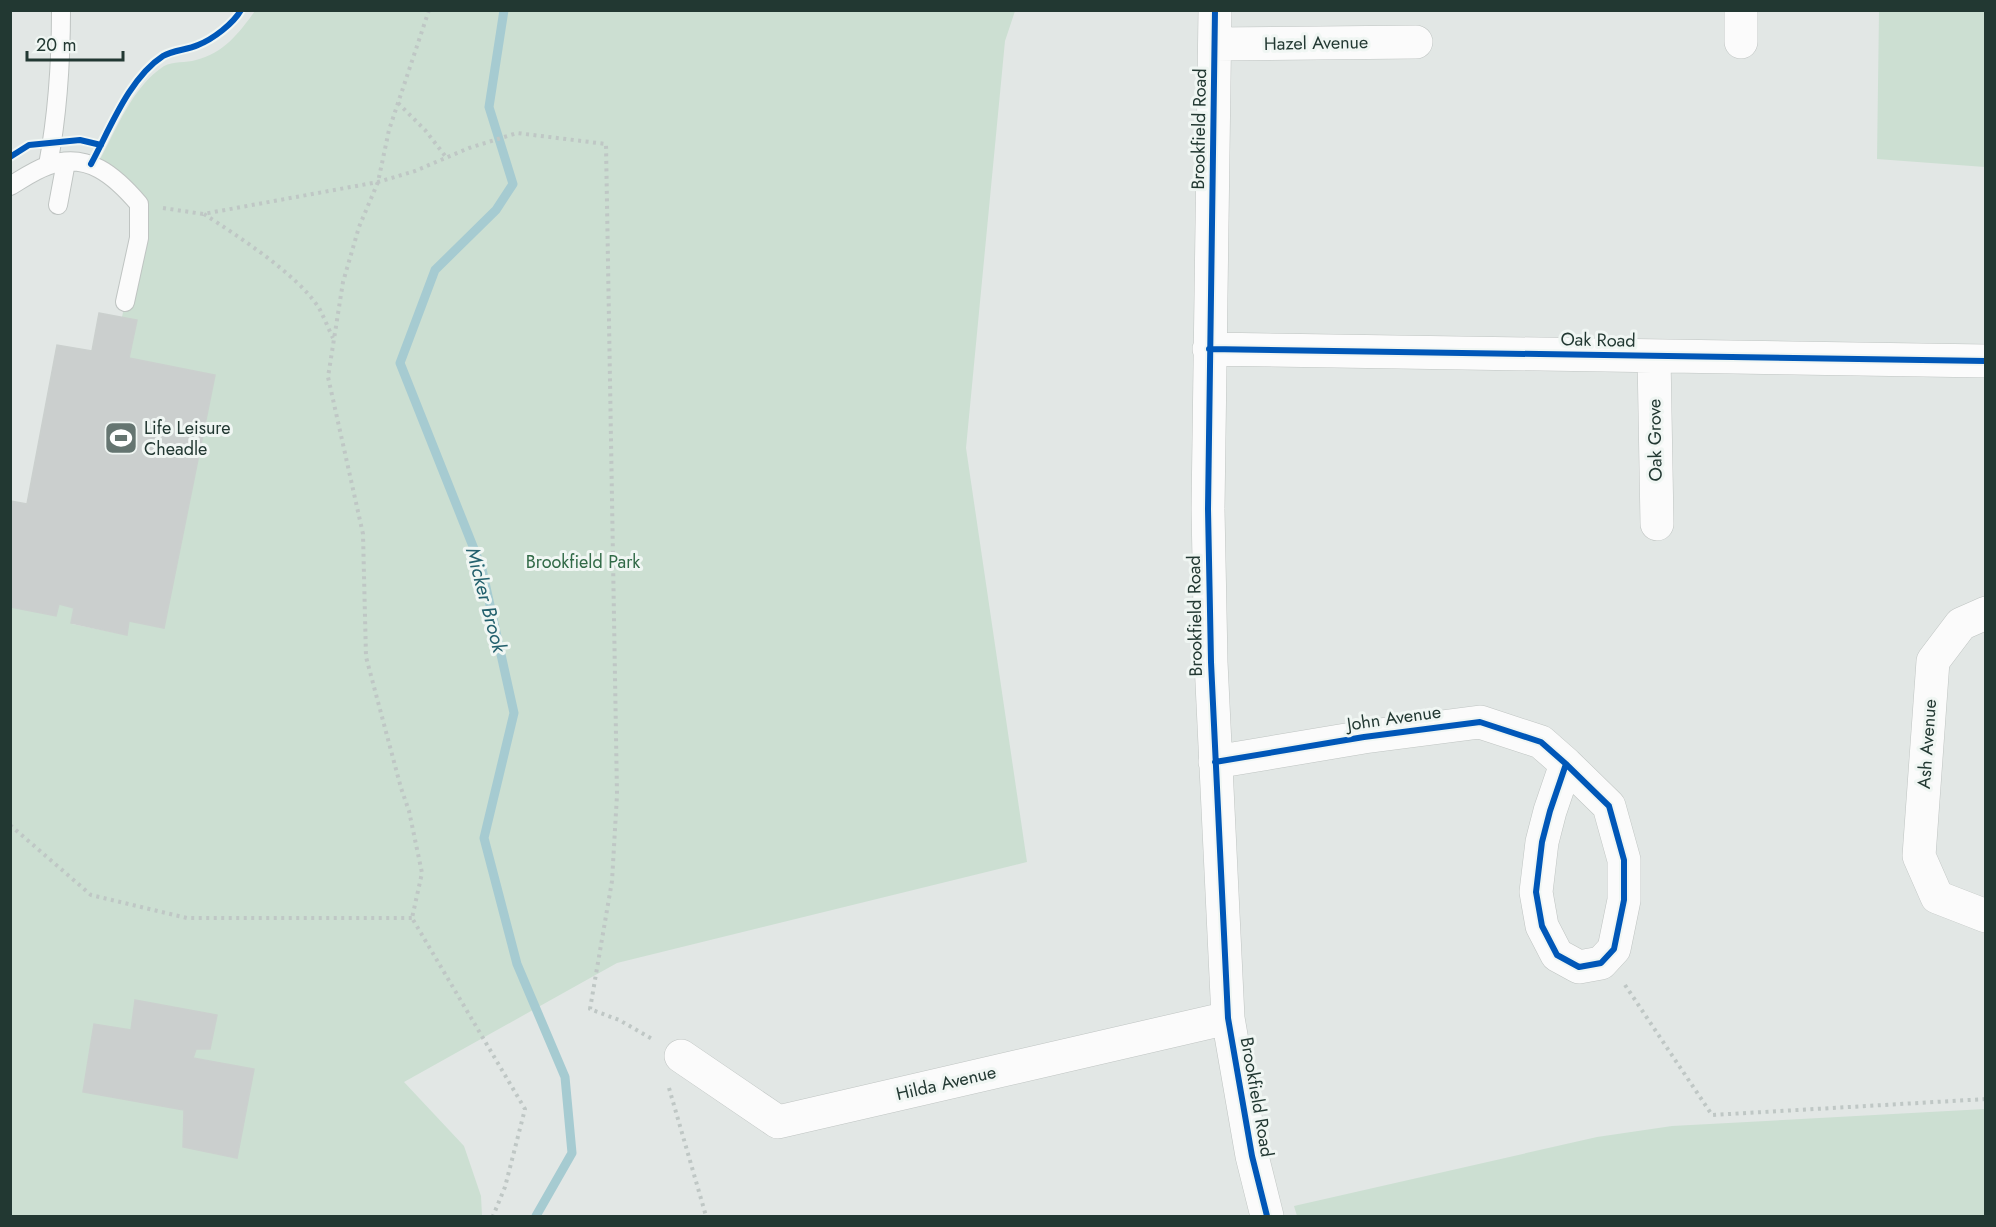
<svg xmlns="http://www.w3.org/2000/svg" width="1996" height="1227" font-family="Jost,sans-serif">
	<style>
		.green { fill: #ccdfd2 }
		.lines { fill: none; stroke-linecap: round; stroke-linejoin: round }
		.stream { stroke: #a6cbd1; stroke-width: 9 }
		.building { fill: #cbcfce; stroke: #cbd0ce; stroke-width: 1.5 }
		.service-casing { stroke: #bfc4c2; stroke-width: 20 }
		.minor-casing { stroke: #bfc4c2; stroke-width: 34 }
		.path { stroke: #bfc7c5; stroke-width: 4; stroke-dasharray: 3 4.5; stroke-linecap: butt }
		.service { stroke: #fbfbfb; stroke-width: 18 }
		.minor { stroke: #fbfbfb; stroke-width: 33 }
		.cycleway-casing { stroke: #f0f6f3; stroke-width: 10 }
		.cycleway { stroke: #0057b8; stroke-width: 6 }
		.labels { text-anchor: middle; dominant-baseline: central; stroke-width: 6; stroke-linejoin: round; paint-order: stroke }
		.street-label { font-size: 18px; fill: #223832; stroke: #f0f6f3 }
		.poi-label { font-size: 18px; fill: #223832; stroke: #f0f6f3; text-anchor: start }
		.park-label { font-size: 18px; fill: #316a47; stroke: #f0f6f3 }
		.water-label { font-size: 20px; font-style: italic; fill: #23606d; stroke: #f0f6f3 }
	</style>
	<rect width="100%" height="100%" fill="#e2e7e5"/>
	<path class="green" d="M255,11H1015L1005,41L966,448L1027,862L617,963L404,1082L464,1146L481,1196L482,1216H11L10,607L56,616L59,604L74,608L72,624L126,635L129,621L163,628L215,375L129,358L122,317L139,238V204L99,161C117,129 132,87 164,66C173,61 186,63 196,60C224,53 239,33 255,11Z
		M1879,11H1985V167L1877,159Z
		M1985,1109V1216H1297L1294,1206L1597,1137L1672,1126Z"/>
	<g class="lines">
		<path class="stream" d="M504,10L489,107L513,184L496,210L435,270L400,363L482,569L514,713L484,838L517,964L565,1077L572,1153L536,1216"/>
	</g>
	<path class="building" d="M99,313L137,320L129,358L215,375L164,628L129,621L127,635L71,623L74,608L59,604L56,616L10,607V501L27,504L57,345L92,351Z
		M135,1000L217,1015L210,1049H196L193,1058L254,1069L237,1158L183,1147L184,1110L83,1092L94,1024L131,1030Z"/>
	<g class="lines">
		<defs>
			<path id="service" d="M48,165C58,112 61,65 61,10
				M10,186C22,179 35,170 47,166C87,150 116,177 139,204V238L125,302
				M58,205L66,162"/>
			<path id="minor" d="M1215,10L1208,509L1211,662L1228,1018L1252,1156L1267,1216
				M1741,42V10
				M1215,44L1416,42
				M1209,349L1986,361
				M1654,356L1657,524
				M1986,613L1961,624L1933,661L1919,856L1937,897L1986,916
				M1215,762L1364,737L1480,722L1541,742L1566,764L1609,806L1624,860V900L1614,949L1601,963L1579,967L1557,955L1542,926L1536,892L1542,842L1550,811L1566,764
				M681,1056L778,1122L1228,1018"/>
		</defs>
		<use href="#service" class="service-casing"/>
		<use href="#minor" class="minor-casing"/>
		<path class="path" d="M429,10L389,130L378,182L359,227L343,282L328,377L363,534L366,657L401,788L409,811L422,873L412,918L525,1109L505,1187L493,1216
			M398,103L425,130L446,157
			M163,208L203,214L378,182L415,171L469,148L517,133L606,144L617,795L612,881L590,1009L619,1020L654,1040
			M204,214C239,237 297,274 319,308C324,317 328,328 333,338
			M10,825L91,895L187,918H412
			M1625,985L1712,1115L1986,1099
			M669,1088L706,1216"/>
		<use href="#service" class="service"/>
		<use href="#minor" class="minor"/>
		<defs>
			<path id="cycleway" d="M1215,10L1208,509L1211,662L1228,1018L1252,1156L1267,1216
				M10,157L29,145L80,140L101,145
				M91,164C110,129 129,78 163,56C173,50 187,50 198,45C213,39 233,24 241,10
				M1209,349L1986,361
				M1215,762L1364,737L1480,722L1541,742L1566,764L1609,806L1624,860V900L1614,949L1601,963L1579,967L1557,955L1542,926L1536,892L1542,842L1550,811L1566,764"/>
		</defs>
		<use href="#cycleway" class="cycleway-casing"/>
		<use href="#cycleway" class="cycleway"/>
	</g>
	<defs>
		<symbol id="stadium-square" viewBox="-11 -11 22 22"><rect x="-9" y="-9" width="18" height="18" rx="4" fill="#657571" stroke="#f0f6f3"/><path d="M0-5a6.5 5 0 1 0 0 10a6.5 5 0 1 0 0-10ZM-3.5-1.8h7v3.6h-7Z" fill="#fff"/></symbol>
	</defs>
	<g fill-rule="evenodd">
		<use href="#stadium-square" x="102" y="419" width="38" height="38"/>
	</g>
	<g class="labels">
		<g class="street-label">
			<text transform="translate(1316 43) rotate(-1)">Hazel Avenue</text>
			<text transform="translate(1199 129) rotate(-89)">Brookfield Road</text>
			<text transform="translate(1598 340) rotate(1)">Oak Road</text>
			<text transform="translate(1655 440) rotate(-91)">Oak Grove</text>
			<text transform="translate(1195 616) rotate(-91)">Brookfield Road</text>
			<text transform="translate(1394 718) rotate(-8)">John Avenue</text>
			<text transform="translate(1927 744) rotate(-86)">Ash Avenue</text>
			<text transform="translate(946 1083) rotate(-13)">Hilda Avenue</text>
			<text transform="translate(1257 1097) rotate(80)">Brookfield Road</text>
		</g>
		<g class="poi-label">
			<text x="144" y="428">Life Leisure<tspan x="144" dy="21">Cheadle</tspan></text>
		</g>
		<g class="park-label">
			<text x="583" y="562">Brookfield Park</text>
		</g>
		<g class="water-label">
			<text transform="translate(486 600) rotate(75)">Micker Brook</text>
		</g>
	</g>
	<rect width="1996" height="1227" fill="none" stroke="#223832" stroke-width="24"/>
	<path d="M27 51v9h96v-9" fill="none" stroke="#223832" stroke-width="3"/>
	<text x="36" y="51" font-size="18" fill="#223832" stroke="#f0f6f3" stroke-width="4.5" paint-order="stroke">20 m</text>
</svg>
